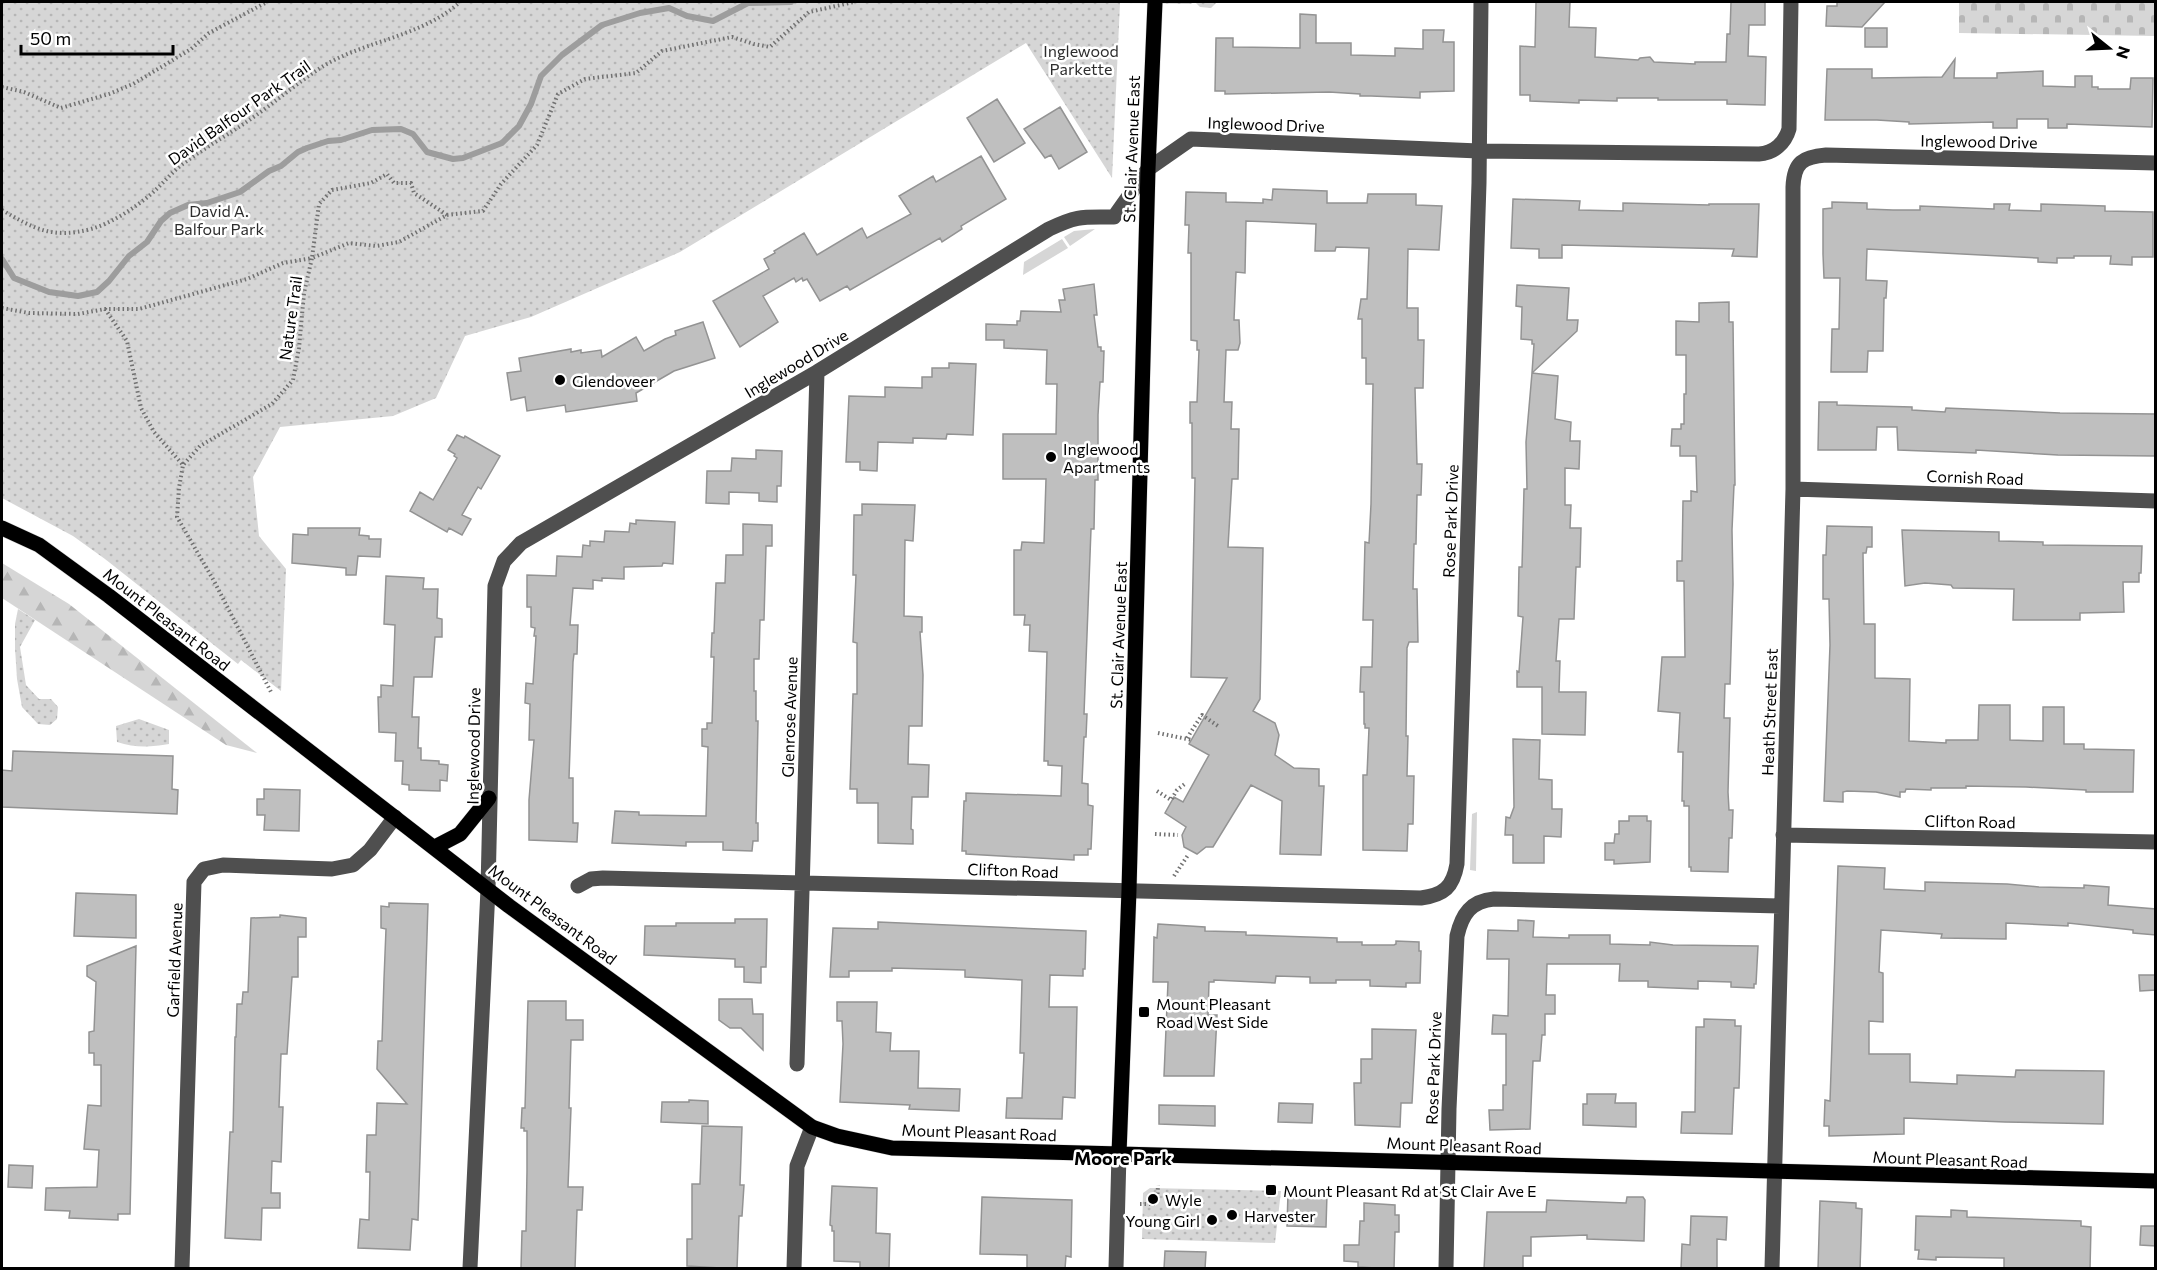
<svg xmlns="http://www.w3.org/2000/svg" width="2157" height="1270" font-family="Commissioner,sans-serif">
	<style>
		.grass { fill: #d6d6d6 }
		.forest { fill: url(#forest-firs) }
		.cemetery { fill: url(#cemetery-stones) }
		.park { fill: url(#park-dots) }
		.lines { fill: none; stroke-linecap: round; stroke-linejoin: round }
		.stream { stroke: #9d9d9d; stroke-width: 6 }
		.building { fill: #bfbfbf; stroke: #939393; stroke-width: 1.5 }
		.major-casing { stroke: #dbdbdb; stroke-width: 16 }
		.path { stroke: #717171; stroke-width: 4; stroke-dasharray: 1.5 3; stroke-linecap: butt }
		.minor { stroke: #4f4f4f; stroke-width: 15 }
		.major { stroke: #000; stroke-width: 15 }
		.poi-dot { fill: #000; stroke: #fff; stroke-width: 2 }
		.labels { text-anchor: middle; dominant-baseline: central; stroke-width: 5; stroke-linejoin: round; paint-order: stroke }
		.park-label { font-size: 16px; fill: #2d2d2d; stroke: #fff }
		.street-label { font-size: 16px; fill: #000; stroke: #fff }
		.poi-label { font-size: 16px; fill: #000; stroke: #fff; text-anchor: start }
		.neighbourhood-label { font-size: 18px; font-weight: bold; fill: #000; stroke: #fff }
	</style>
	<defs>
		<pattern id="forest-firs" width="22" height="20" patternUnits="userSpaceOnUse" patternTransform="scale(1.5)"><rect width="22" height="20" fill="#d6d6d6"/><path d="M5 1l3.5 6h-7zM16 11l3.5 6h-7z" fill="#b6b6b6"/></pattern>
		<pattern id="cemetery-stones" width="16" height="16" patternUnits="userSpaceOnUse" patternTransform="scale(1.5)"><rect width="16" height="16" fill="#d6d6d6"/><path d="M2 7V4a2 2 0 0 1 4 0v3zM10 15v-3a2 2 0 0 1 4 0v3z" fill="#b6b6b6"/></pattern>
		<pattern id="park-dots" width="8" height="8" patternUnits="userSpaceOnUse" patternTransform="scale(1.5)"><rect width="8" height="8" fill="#d6d6d6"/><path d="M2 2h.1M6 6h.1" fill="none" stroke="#b6b6b6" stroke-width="1.8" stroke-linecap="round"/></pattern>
	</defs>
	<rect width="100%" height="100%" fill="#fff"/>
	<path class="grass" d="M1095,229L1070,246L1064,237L1074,231Z
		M1062,239L1068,248L1023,275L1024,262Z
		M1477,812L1476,871L1470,870L1472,814Z"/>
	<path class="forest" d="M2,563L69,604L257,753L226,745L2,598Z"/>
	<path class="cemetery" d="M1959,2H2155V36L1959,33Z"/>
	<path class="park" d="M2,2H1217L1211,8L1200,7L1195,2L1190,4L1120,3L1112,178L1026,43L680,252L531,317L465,336L436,398L393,416L280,427L253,477L259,536L286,569L281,691L241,660L238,664L105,559L73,536L2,498Z
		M18,609L35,620L20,647L26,685L39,699H51L58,707L57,719L50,725L38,724L22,707L17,679L15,648V624Z
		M139,719L169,730V744C151,747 135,748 117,742L116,726Z
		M1150,1188L1281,1191L1275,1243L1142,1239L1143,1193Z"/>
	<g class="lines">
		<path class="stream" d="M2,259L14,278L49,292L78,296L97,292L109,281L129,256L147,242L161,221L170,213L188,205L207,203L240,192L269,171L281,166L298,152L307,148L328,141L341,140L372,130L401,129L413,134L427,152L453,159L463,158L502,143L519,126L531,104L541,76L562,55L602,25L640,13L669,8L687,16L713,21L748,3L791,2"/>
	</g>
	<path class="building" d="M1536,2H1570L1569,27L1596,28L1595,57L1638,60L1640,58L1650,57L1654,62L1695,64V62H1726L1727,34H1730L1731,2H1765V25H1749L1748,56L1766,57L1765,105L1727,104V100H1658V98H1617V101L1579,100V103L1530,101V95H1520V46L1535,47Z
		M1837,2H1885L1862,27L1826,26L1827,6H1837Z
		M1300,14L1316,15V43H1351V55L1395,56V48L1423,49V30H1444L1443,42H1454V91L1420,92V98L1371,96H1360V94L1329,92L1225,94V91H1215L1216,38H1233V47L1300,48Z
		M1865,28H1887V47H1865Z
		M1955,59L1954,78H1997V73L2043,71V86L2075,87V76H2092V87H2098V89H2130L2131,78H2153L2152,127L2067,124V128H2048V119H2017V128H1993V122L1909,124V122L1877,120H1825L1827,69H1872V78L1942,77Z
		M997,99L1025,143L994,162L967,118Z
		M1060,107L1087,152L1059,169L1051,155L1045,158L1024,129Z
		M981,156L1006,199L961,226L962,229L942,242L940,238L850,290L847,286L820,301L807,279L803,281L802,278L796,282L794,278L763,296L778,322L740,347L713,301L769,269L764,259L775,253L774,251L804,233L817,255L862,228L867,238L911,214L899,196L933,176L936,182Z
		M1273,189L1327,191V203H1367L1368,194H1416V205L1442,206L1439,250L1408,249L1407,308H1418V340H1424L1423,388H1415L1417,464H1422L1421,495H1417L1416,544H1414L1413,589H1417L1418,642H1409L1407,648L1406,736H1408L1407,776H1414L1413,824H1408L1407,851L1363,850V775H1367L1369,728H1365V724H1364V692H1360L1361,667H1372L1373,620H1363L1365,542L1369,543L1371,504L1373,384H1366V358H1362V319H1358L1361,299H1367L1369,248L1336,247L1335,251H1315L1316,224L1246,221L1245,273L1236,272L1234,320H1239L1240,343L1238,350H1226L1224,402H1232L1231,429H1239L1238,479H1232L1228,547L1263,548L1260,699L1253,711L1275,723L1279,735L1275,755L1294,768L1319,769V786H1324L1321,855L1280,854L1282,801L1251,785L1213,847H1206L1197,854L1184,847L1182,835L1186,827L1165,813L1174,797L1183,802L1209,755L1189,744L1227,678L1191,677L1195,478H1192V423H1190V402H1197L1199,350H1197V341L1191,340V253H1188L1189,225H1185L1186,192L1226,193V202L1263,203V199L1272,200Z
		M1513,199L1580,201L1579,210L1623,211V203L1709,205V204H1759L1757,257L1732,256L1734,249L1562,245V258H1539V249L1511,248Z
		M1832,202L1867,203V209L1893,210H1920V206L1994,209V204H2010L2009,210L2041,211V204L2105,206V211L2153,212V257H2132V265L2110,264L2111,256H2074V258H2057V263L2038,262V258L1867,249L1866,280L1887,281L1886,298H1884L1883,351H1868L1867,372H1831L1832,329H1839L1840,278H1824L1823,254V209L1832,208Z
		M1094,284L1097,315H1094L1098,347H1101V351H1104L1103,382H1100L1098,415V480H1095L1094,529H1091L1084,714H1087L1086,737H1084L1082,783L1088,784V805L1093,806L1091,849H1088V855H1074V860L966,854V851H962L964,801H966V793L1061,796L1062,766L1048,765V761H1044L1047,652L1029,651L1030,625H1024L1025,615H1014V550H1021L1022,542L1044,543L1046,479H1003V434H1056L1057,384H1046L1047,350L1004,348V340H986V324L1017,325V321H1020L1021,311L1061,312L1059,300H1065L1063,289Z
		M1517,285L1569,288L1567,320H1578L1577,331L1532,373L1534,344H1532V340L1521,339L1522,307L1516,306Z
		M1729,302V322H1733L1735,485H1734L1732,530L1733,584L1730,684H1725L1724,718H1730L1728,792L1729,810H1733L1732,838H1729L1728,872L1691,871V867H1689V806H1684V801H1682L1683,752H1678L1680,713L1658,711L1662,657H1685L1684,581H1677V561H1682L1683,501H1691V491L1697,492L1696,456H1680V446H1671L1672,429H1681V424H1684V394H1686V355H1676V321L1699,322V303Z
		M703,322L715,358L674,371L636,393L637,401L566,412L565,405L527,411L525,397L511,400L507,373L521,371L519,358L571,349V352L581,350V353L601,350L602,357L636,337L644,351L665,339L676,335L675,331Z
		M949,363L976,364L973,435L947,434L946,439L913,438V443L878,442L877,471L860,470V462H846L849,396L885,397V387L922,388V377H932V368H949Z
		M1532,373L1558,376L1555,419L1571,422L1570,441H1580L1579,469L1565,468V505H1571L1570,528H1581L1580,567H1576L1574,619H1559L1556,661H1560L1559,692H1586L1585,735L1542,734V687H1517V671L1519,672L1523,617L1518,616L1519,567H1522L1524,489H1527L1526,442Z
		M1819,402H1837V405L1912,407V410L1945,412L1946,408L2060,413L2156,414V456L2058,455L1976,450V453L1898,450L1897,427H1877L1876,450H1818Z
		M457,435L464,438L465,436L500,456L481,489L478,487L462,515L471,519L462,535L449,528L447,532L410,511L420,492L433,500L457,458L454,456L455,454L448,450Z
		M756,450L782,451L781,486H777V502L759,501V493L729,492V504L706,503L707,471H731L732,458L756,459Z
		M862,504L915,505L913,541L905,540L904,616L922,617V632H920L923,675L922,726H909L908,764L929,765L928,797H912L911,829L913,830V844L878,843V803H857V789H850L853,694H857V643L853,642L856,575H853L854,515H862Z
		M636,520L675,522L673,564L663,563L662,566L624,567V579L602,578V581L593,580V589L573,588L570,625H578L577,654H574L573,662L569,778H573V823H578L577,842L529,840V800L534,740H529L530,704L525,703L526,683L533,684L536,636H534L535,628L531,627V607H527V575L556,576L557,556L582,557L583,545L590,546V541L604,542L605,531L629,532L630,523L636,524Z
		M743,524L772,525V546H766L764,620H760L759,659H754V691H756V721H758L756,823H758V841H753L752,851L723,850V842H686V846L612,843L615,811L639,812V815L706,816L708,747L702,746V729H707V723H712L714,657H711L712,633H714L716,583H725L726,555H743Z
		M1827,526L1872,527V547H1867L1866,553H1863L1864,624H1875V678L1910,679L1909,741L1946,743V740H1978L1979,705H2010V740L2043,741V707H2064V744H2084V749L2134,750L2133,792H2086V790L2026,787L1966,786V788H1931V790L1906,789L1905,792H1900V797L1876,792L1847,791L1843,792V802L1824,801L1830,645L1829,599H1823V555H1826Z
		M308,528H360L359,535L369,536V539H381L380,557L358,556L356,575H346V568L292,563L293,534L308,535Z
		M1902,530L1999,532V541L2043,542V545L2142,546L2141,573H2139V582H2123L2124,612L2080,613V620H2013L2014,589L1953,588L1951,585L1925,583L1905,586Z
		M386,576L424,578L423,589H438L437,618L442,619V637H435L432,677H414L412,717H419L418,748H421V760L439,761V764L448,765L447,781L440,780V791L409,790V785L402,784L403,761H395L396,733L379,732L378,697H381V685L393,686L395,625L384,624Z
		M1513,739L1540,740L1539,779L1552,780V809H1562L1561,837L1544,836V863H1513V835H1505L1506,817L1510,818L1514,807Z
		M13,751L173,756L172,789L178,790L177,814L2,807V770L12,771Z
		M264,789L300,790L299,831L264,830L265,815H257V799H264Z
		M1629,816H1647V821H1651L1650,862L1614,864V860H1605V843H1614L1615,834H1619V821H1629Z
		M1838,866L1885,868L1884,889L1925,891V882L2007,884L2039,887L2084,888V885L2109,887L2108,905L2156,909V935L2133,933V930L2068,923V926L2006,923V939L1941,938L1942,934L1881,930L1879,972L1883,973V1022L1869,1021V1054H1910V1082L1957,1084V1075L2015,1077L2016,1070L2104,1071L2103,1124L2005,1122L1904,1118V1134L1829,1136V1126H1824L1825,1100L1830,1101Z
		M76,893L136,895V938L74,936Z
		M389,903L428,904L418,1220L412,1219L410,1250L358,1248L360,1219L369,1220L370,1172H366L367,1135H376L377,1103L407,1104L377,1069L378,1041H382L384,979L386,929L381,928V906L389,907Z
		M280,915L306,918V937H298V977H292L287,1054H281L279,1107H283L281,1162L272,1161L271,1193H280V1208H262L261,1240L225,1238L230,1132H233L235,1037H236L237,1004H242L243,992H248L251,918L280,917Z
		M735,919H767L766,967H761V983L744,982V967H735V959L644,955L645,926H676V923H735Z
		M1518,920L1534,921L1533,937L1569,938V935H1610V944L1650,945V942L1673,945L1758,946L1756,984H1754V988L1731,987V982L1698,981V989L1648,987V981H1619L1620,964H1547L1546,995H1555V1014H1545V1035H1542L1540,1061H1533L1530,1129L1490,1130L1489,1110H1503V1085H1506V1034H1492L1493,1015L1508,1016L1509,959H1487L1488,930L1518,931Z
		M878,922L1086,931L1085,969H1083V976L1050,975L1049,1007H1077L1075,1098L1063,1097L1062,1119L1006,1118L1007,1098H1022L1024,1053H1020L1022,980L965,977V970L892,968V971H849V977H830L833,928L878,929Z
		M1158,924L1205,927V931L1246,932V935L1337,938V942H1362V945H1394L1396,944V941L1419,942V951H1421L1420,983H1406V987L1370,986V980H1336V983H1310V977L1276,976L1275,983L1214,980V982H1209L1208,1015H1217L1214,1076H1164L1168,982H1153L1154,937L1157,938Z
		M136,946L130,1214H118V1220L69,1218L70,1211L45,1210L46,1188L97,1187L99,1150L84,1149L88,1105L101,1106V1065H94V1053H89V1032L94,1031L96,982L87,976V966Z
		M2139,975H2156V990L2140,991Z
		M719,999H752L753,1014H763V1050L741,1028H730L719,1020Z
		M528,1001H566V1020H583V1040H571L569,1108H571L568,1187H583L582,1210H577L575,1269L521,1268L522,1231H526L527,1171V1131H524V1128H521L522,1108H525Z
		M837,1002H877L876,1032L891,1033L890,1051H919L918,1088L960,1089L959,1111L909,1109L910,1105L840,1102L843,1044L842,1021H837Z
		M1704,1019L1735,1020V1026H1741L1739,1088H1734L1732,1134L1681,1133L1682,1112H1695L1696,1027H1704Z
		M1372,1029L1416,1030L1412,1103H1401L1400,1127L1355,1125L1354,1083H1361V1059H1372Z
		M1587,1094H1616L1615,1103H1636V1127L1583,1125V1104H1587Z
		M689,1100L708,1101V1124L661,1122L662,1102H689Z
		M1279,1103L1313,1104L1312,1123L1278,1122Z
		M1159,1105L1215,1106V1126L1159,1124Z
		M702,1126L742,1127L740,1185H744L742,1216H739L737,1269L687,1266V1239H692V1184H700Z
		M9,1165L33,1166L32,1188L8,1187Z
		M832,1186L877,1188L876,1233L890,1234L889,1269H860V1262L834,1261V1231H832V1226L830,1225Z
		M1288,1193L1327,1194L1326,1227L1287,1226Z
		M982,1197L1072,1200L1071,1257L1066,1256L1065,1269H1027V1255L980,1254Z
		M1627,1197H1643L1645,1200L1644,1241L1587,1239V1235L1531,1237V1256H1523V1269H1484L1487,1212H1546L1547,1200L1626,1203Z
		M1820,1201L1856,1203V1208L1862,1209L1860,1269H1818Z
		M1364,1203L1395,1205V1215H1399V1232H1395L1394,1269L1358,1267V1262L1344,1261V1245H1359L1360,1221H1364Z
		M1951,1210L1967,1211V1217L2081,1221V1226L2091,1227L2090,1269H2004V1258L1936,1257V1260L1918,1259L1919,1250H1915L1916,1216L1951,1217Z
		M1691,1216L1727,1217L1726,1240L1717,1239V1269H1681L1682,1244L1690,1245Z
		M2141,1226H2156V1246L2140,1245Z
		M1165,1251L1206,1252L1205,1269H1164Z"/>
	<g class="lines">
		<defs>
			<path id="major" d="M2,528L39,545L109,596L509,906L812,1127L837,1136L892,1148L2156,1181
				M435,847L460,834L489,798
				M1119,1154L1129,890L1148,169L1155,2"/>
		</defs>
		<use href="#major" class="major-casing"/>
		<path class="path" d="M2,87L24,92L61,108L109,94L133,84L168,63L191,49L209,33L267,2
			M2,210C34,229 53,239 91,229C112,223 133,209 150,195C163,184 173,170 187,161C209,145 233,132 255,116C279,99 301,80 325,65C368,40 423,36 460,2
			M447,215L414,193L411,183H394L387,174L371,183L332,190L319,204L312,258L349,243L376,246L399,242L447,215L483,211L501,184L537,145L558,94L585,79L636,73L662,51L732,37L754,44L770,47L809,12L854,2
			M2,308L29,313L78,314L105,309H139L247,279L283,263L312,258L304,293L299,348L293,380L272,404L200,446L183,465L179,488L177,517L214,581L271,692
			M105,309L127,341L141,408L154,432L183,465
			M1158,733L1192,740
			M1187,738L1202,715L1218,726
			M1157,791L1171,800L1177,790L1186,783
			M1155,834L1178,835
			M1174,876L1188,855
			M1140,1204H1157L1158,1185"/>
		<path class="minor" d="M1793,489L2156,501
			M1783,835L2156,842
			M578,886L591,879L603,878L1421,898C1444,895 1453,887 1457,864L1479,183L1481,2
			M797,1064L817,372
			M182,1268L194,882L204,869L223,865L332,869L353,865L370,850L395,817
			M470,1268L488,889L495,586L504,561L521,543L817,372L1049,229C1078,215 1083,217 1114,217L1148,169L1191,139L1479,151L1759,154C1774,153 1785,143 1789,129L1791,2
			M794,1268L797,1166L812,1127
			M1116,1268L1119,1154
			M1446,1268L1449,1109L1457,936C1462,914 1471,901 1494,899L1781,906
			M1772,1268L1793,489V187C1794,162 1803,157 1826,155L2156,163"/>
		<use href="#major" class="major"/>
	</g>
	<g class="poi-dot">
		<circle cx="560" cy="380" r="6"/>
		<circle cx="1051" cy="457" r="6"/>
		<rect x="1138" y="1006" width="12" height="12" rx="3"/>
		<rect x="1265" y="1184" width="12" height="12" rx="3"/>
		<circle cx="1153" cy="1199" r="6"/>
		<circle cx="1232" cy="1215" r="6"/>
		<circle cx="1212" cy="1220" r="6"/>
	</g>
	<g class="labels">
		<g class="park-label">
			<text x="1081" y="50">Inglewood<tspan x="1081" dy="18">Parkette</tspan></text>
			<text x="219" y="210">David A.<tspan x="219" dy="18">Balfour Park</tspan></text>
		</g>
		<g class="street-label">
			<text transform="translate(239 112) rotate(-35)">David Balfour Park Trail</text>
			<text transform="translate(1266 124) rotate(2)">Inglewood Drive</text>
			<text transform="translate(1979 141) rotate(1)">Inglewood Drive</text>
			<text transform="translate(1131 149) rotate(-88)">St. Clair Avenue East</text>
			<text transform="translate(290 318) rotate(-82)">Nature Trail</text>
			<text transform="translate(796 363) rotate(-31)">Inglewood Drive</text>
			<text transform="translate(1975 477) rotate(2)">Cornish Road</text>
			<text transform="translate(1450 521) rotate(-88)">Rose Park Drive</text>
			<text transform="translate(167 619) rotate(38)">Mount Pleasant Road</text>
			<text transform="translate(1118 635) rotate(-88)">St. Clair Avenue East</text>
			<text transform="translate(1769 712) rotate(-88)">Heath Street East</text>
			<text transform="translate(789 717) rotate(-88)">Glenrose Avenue</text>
			<text transform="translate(473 746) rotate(-89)">Inglewood Drive</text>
			<text transform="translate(1970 821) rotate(1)">Clifton Road</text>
			<text transform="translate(1013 870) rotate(2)">Clifton Road</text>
			<text transform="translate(553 914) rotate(37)">Mount Pleasant Road</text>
			<text transform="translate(174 960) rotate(-88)">Garfield Avenue</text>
			<text transform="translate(1433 1068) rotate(-88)">Rose Park Drive</text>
			<text transform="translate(979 1132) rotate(2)">Mount Pleasant Road</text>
			<text transform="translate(1464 1145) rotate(2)">Mount Pleasant Road</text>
			<text transform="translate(1950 1159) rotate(2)">Mount Pleasant Road</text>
		</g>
		<g class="poi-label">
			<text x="572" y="380">Glendoveer</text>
			<text x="1063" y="448">Inglewood<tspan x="1063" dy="18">Apartments</tspan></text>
			<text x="1156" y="1003">Mount Pleasant<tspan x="1156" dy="18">Road West Side</tspan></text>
			<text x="1283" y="1190">Mount Pleasant Rd at St Clair Ave E</text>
			<text x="1165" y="1199">Wyle</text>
			<text x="1244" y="1215">Harvester</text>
			<text x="1200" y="1220" text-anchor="end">Young Girl</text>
		</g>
		<g class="neighbourhood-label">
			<text x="1123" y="1158">Moore Park</text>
		</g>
	</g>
	<rect width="2157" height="1270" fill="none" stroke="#000000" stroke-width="6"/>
	<g transform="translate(2109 48) rotate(108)" stroke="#ffffff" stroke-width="4.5" paint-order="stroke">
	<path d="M0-4.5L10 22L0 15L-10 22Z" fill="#000000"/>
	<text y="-9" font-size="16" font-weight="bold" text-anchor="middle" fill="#000000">N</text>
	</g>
	<path d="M21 45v9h152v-9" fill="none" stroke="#000000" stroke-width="3"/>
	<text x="30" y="45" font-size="18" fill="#000000" stroke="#ffffff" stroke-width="4.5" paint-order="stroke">50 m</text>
</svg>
